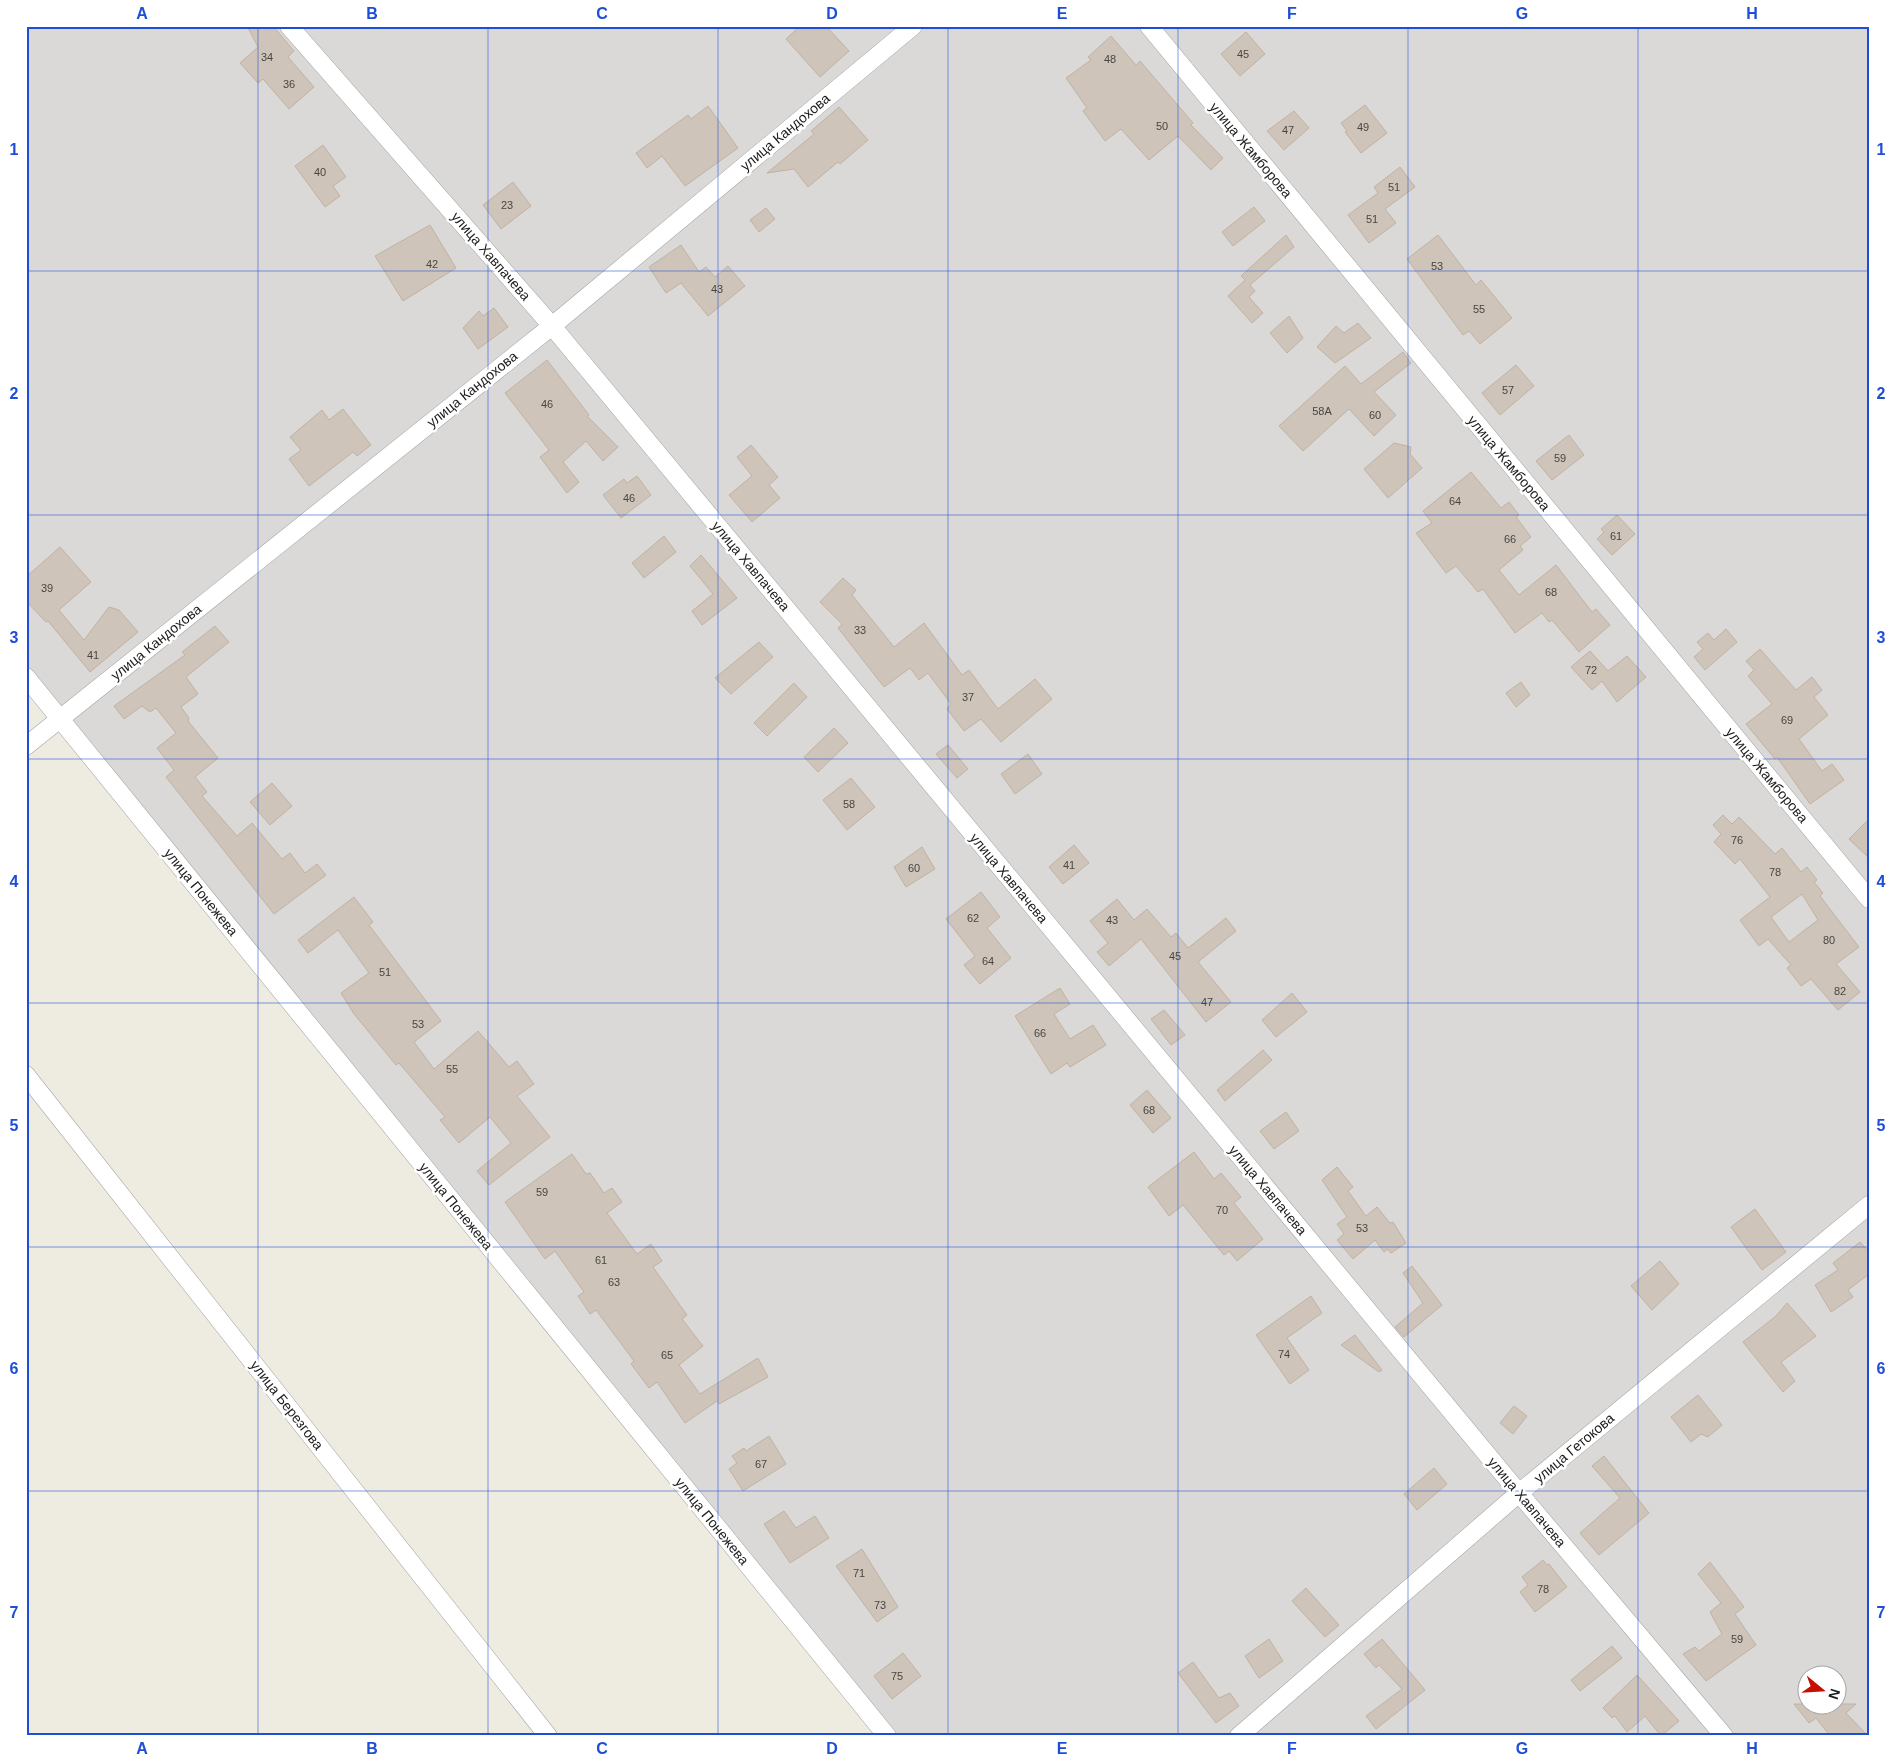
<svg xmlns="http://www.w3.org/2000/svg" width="1895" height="1762" font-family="Arial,sans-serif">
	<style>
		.residential { fill: #dad9d8; fill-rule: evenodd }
		.building { fill: #cec4b9; stroke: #c1b2a2; fill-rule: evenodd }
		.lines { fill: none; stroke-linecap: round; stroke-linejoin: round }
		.minor-casing { stroke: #a3a3a3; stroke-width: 19 }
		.minor { stroke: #fff; stroke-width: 18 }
		.grid { fill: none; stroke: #1d4ed8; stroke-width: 1; stroke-opacity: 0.55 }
		.labels { text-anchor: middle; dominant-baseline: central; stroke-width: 5; stroke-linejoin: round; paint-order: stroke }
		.number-label { font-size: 11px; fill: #484643 }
		.street-label { font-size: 14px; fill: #1c1c1c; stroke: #fff }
		.neatline { fill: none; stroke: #1d4ed8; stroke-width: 2 }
		.grid-label { font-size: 16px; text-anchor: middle; font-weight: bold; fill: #1d4ed8 }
	</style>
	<rect width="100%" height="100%" fill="#eeebe0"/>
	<path class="residential" d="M26,26H1869V1736H887L26,677ZM1808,1674H1838V1704H1808Z"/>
	<path class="building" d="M247,26H273L294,51L288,57L314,87L289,109L263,79L258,83L240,63L258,47Z
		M800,26H826L849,51L820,77L786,39Z
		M1246,32L1265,54L1240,76L1221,54Z
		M1111,36L1136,65L1140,61L1193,123L1191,125L1223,158L1211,170L1178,136L1149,160L1121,129L1105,141L1083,111L1087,108L1066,78L1091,60L1088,57Z
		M1365,105L1387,133L1361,153L1345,132L1347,131L1341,123Z
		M708,106L738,148L685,186L662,156L647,168L636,153L688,115L691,119Z
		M839,107L868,140L840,164L838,162L808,187L794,169L767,173L814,134L811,131Z
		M1294,111L1309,128L1284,150L1267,131Z
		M323,145L346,177L333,186L340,196L325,207L295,166Z
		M1400,167L1415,187L1385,209L1396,223L1369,243L1348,215L1378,193L1374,187Z
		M513,182L531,206L501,229L483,205Z
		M1254,207L1265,221L1233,246L1222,232Z
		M766,208L775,219L759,232L750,220Z
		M430,225L456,268L403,301L375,256Z
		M1286,235L1294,247L1250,285L1255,291L1249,297L1263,313L1252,323L1228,296L1245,280L1241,276Z
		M1438,235L1476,285L1481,280L1512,318L1480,344L1469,331L1463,335L1407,259Z
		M681,245L699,272L706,267L715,277L728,266L745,286L708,316L681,283L666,293L649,267Z
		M494,308L508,327L478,349L463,328L479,311L483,316Z
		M1289,316L1303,338L1287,353L1270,333Z
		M1358,323L1371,338L1335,363L1317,347L1336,326L1344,333Z
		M1403,352L1411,363L1374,392L1396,415L1374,436L1349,409L1303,451L1279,426L1345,366L1361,384Z
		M547,360L589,415L587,416L618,447L603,461L586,441L563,462L579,482L567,493L540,457L549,450L505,393Z
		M1516,365L1534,386L1500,415L1482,393Z
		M343,409L371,445L357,456L353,452L309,486L289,459L301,450L290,437L322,410L329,420Z
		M1569,435L1584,455L1552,480L1536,461Z
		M1394,443L1411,447L1410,454L1422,468L1388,498L1364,469Z
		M751,445L778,477L769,485L780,498L752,522L729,495L752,476L737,457Z
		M1471,472L1501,508L1509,502L1519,515L1516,517L1531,537L1520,546L1523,550L1499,570L1519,595L1556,565L1592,612L1596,609L1610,625L1579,652L1552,620L1549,622L1542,613L1515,633L1483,589L1478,592L1456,566L1446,573L1416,533L1432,523L1423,511Z
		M637,476L651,495L621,518L603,495L624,479L627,483Z
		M1617,515L1635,534L1612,555L1597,539L1604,532L1601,529Z
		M664,536L676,552L644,578L632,563Z
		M60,547L91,582L59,610L84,640L109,607L119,610L138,632L90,672L48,621L46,622L26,601V577Z
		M701,555L737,598L702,625L692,611L713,594L690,566Z
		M843,578L856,590L852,595L894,647L924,623L962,675L969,670L998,709L1035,679L1052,699L1001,742L981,719L964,731L947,709L951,704L928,673L919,680L910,668L884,687L838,628L842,624L820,602Z
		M215,626L229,642L186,677L198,694L181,707L189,718L188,721L218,758L195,777L207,792L202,796L237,836L252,823L282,859L290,853L305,873L317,864L326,875L274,914L166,777L174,770L157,748L176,733L156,708L150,712L142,706L124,719L114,706L185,655L182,652Z
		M1726,629L1737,642L1705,670L1694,657L1703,649L1697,642L1708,633L1714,640Z
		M759,642L773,657L731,694L715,678Z
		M1760,649L1796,690L1812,677L1822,690L1814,697L1828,715L1799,739L1822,771L1832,764L1844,780L1810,804L1777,757L1775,759L1746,724L1772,704L1748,676L1754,670L1746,661Z
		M1590,651L1608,671L1627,656L1646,677L1617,702L1602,681L1592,690L1571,667Z
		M1521,682L1530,695L1516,707L1506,693Z
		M794,683L807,697L767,736L754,723Z
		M834,728L848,743L818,772L804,757Z
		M948,745L968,769L957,778L936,754Z
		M1028,754L1042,774L1015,794L1001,774Z
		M851,778L875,807L847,830L823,800Z
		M272,783L292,806L270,825L250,802Z
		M1723,815L1732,824L1739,817L1775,854L1782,848L1801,872L1807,867L1817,880L1814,882L1823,893L1820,896L1859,947L1836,964L1860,992L1838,1010L1811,979L1801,986L1787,968L1791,965L1768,939L1759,946L1740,920L1770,897L1740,859L1735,864L1714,842L1721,834L1713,825ZM1802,894L1818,920L1789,942L1771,917Z
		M1869,819V858L1849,839Z
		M1074,845L1089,863L1063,884L1049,867Z
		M922,847L935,869L906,887L894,867Z
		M981,892L1000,917L987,928L1011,958L980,984L964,965L975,956L946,919Z
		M354,897L373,922L369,925L441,1021L414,1042L434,1069L478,1031L509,1067L517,1061L534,1084L517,1096L550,1137L489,1185L477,1171L511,1143L490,1117L459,1143L440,1120L445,1117L399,1063L396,1065L354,1014L341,993L369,973L338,930L308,953L298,940Z
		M1117,899L1134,920L1147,909L1171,937L1176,933L1188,948L1226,918L1236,931L1198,962L1231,1002L1206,1022L1141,939L1109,966L1097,952L1108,943L1090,921Z
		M1060,988L1070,1004L1054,1014L1070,1039L1093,1025L1106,1045L1070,1067L1067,1063L1051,1074L1015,1016Z
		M1292,993L1307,1012L1276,1037L1262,1020Z
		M1164,1010L1185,1035L1171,1045L1151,1019Z
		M1263,1050L1272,1060L1225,1101L1217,1090Z
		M1147,1090L1171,1118L1153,1133L1130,1105Z
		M1286,1112L1299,1131L1274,1149L1260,1131Z
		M1194,1152L1214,1179L1221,1173L1241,1197L1234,1203L1263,1239L1237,1261L1229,1251L1224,1255L1183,1205L1169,1216L1148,1187Z
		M572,1154L586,1174L590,1173L604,1193L612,1188L622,1202L607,1213L637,1254L651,1244L662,1261L653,1267L687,1315L682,1319L703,1346L679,1365L700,1394L758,1358L768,1377L719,1404L717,1401L685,1423L657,1382L649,1388L631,1364L634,1361L596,1310L590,1314L578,1296L584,1292L555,1251L545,1259L505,1202Z
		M1337,1167L1353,1187L1348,1191L1366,1216L1377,1207L1390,1223L1393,1222L1406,1243L1391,1253L1388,1249L1384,1252L1375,1240L1353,1259L1337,1240L1344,1234L1337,1224L1347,1217L1322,1180Z
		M1755,1209L1786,1252L1762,1270L1731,1227Z
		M1860,1242L1869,1252V1274L1848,1290L1853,1297L1831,1312L1815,1285L1838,1270L1833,1263Z
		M1660,1261L1679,1284L1652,1310L1631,1286Z
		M1412,1266L1442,1305L1404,1337L1395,1327L1423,1303L1403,1273Z
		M1311,1296L1322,1313L1287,1338L1309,1370L1290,1384L1256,1335Z
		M1787,1303L1816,1336L1781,1362L1795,1381L1783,1392L1743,1342L1776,1316Z
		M1355,1335L1382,1370L1379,1372L1341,1345Z
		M1698,1395L1722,1425L1708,1437L1701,1434L1691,1442L1671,1417Z
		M1514,1406L1527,1416L1513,1434L1500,1423Z
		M769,1436L786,1464L743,1491L729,1469L737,1463L732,1456L744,1448L746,1451Z
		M1604,1456L1649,1513L1599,1555L1580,1533L1620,1498L1592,1466Z
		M1434,1468L1447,1484L1417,1510L1404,1494Z
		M784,1511L796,1528L815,1516L829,1538L790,1563L764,1524Z
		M862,1549L898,1607L877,1622L836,1566Z
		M1543,1560L1547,1565L1549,1564L1567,1587L1535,1612L1520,1592L1528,1585L1522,1577Z
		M1710,1562L1744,1607L1735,1614L1756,1645L1706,1681L1683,1654L1695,1647L1699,1651L1722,1634L1710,1612L1721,1603L1698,1574Z
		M1306,1588L1339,1625L1325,1637L1292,1601Z
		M1269,1639L1283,1661L1259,1678L1245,1656Z
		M1382,1639L1425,1690L1376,1729L1366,1716L1402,1689L1379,1665L1376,1668L1364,1654Z
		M1612,1646L1622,1658L1580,1691L1571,1680Z
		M903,1653L921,1676L892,1699L874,1676Z
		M1193,1662L1219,1698L1230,1693L1239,1706L1216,1723L1178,1673Z
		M1637,1675L1679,1721L1661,1736L1645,1716L1627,1732L1615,1716L1612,1718L1603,1708Z
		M1794,1704H1856L1846,1713L1868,1736H1830L1816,1718L1809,1723Z"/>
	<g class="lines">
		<defs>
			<path id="minor" d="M289,26L552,326L1519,1493L1724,1736
				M1149,26L1869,899
				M26,677L887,1736
				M26,746L552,326L913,26
				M26,1075L548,1736
				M1239,1736L1519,1493L1869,1205"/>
		</defs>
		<use href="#minor" class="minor-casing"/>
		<use href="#minor" class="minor"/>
	</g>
	<path class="grid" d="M258,26V1736M488,26V1736M718,26V1736M948,26V1736M1178,26V1736M1408,26V1736M1638,26V1736M26,271H1869M26,515H1869M26,759H1869M26,1003H1869M26,1247H1869M26,1491H1869"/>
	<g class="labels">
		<g class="number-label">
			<text x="1243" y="54">45</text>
			<text x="267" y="57">34</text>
			<text x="1110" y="59">48</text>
			<text x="289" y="84">36</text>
			<text x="1162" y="126">50</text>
			<text x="1363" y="127">49</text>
			<text x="1288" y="130">47</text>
			<text x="320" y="172">40</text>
			<text x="1394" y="187">51</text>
			<text x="507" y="205">23</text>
			<text x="1372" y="219">51</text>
			<text x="432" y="264">42</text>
			<text x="1437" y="266">53</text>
			<text x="717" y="289">43</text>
			<text x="1479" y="309">55</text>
			<text x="1508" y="390">57</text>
			<text x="547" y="404">46</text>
			<text x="1322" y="411">58А</text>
			<text x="1375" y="415">60</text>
			<text x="1560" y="458">59</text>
			<text x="629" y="498">46</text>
			<text x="1455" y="501">64</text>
			<text x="1616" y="536">61</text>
			<text x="1510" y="539">66</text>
			<text x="47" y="588">39</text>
			<text x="1551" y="592">68</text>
			<text x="860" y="630">33</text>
			<text x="93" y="655">41</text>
			<text x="1591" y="670">72</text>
			<text x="968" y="697">37</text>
			<text x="1787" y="720">69</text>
			<text x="849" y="804">58</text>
			<text x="1737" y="840">76</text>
			<text x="1069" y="865">41</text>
			<text x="914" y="868">60</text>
			<text x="1775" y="872">78</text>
			<text x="973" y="918">62</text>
			<text x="1112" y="920">43</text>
			<text x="1829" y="940">80</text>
			<text x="1175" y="956">45</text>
			<text x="988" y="961">64</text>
			<text x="385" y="972">51</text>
			<text x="1840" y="991">82</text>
			<text x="1207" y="1002">47</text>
			<text x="418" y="1024">53</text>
			<text x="1040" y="1033">66</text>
			<text x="452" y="1069">55</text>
			<text x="1149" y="1110">68</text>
			<text x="542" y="1192">59</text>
			<text x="1222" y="1210">70</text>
			<text x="1362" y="1228">53</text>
			<text x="601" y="1260">61</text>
			<text x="614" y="1282">63</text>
			<text x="1284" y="1354">74</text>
			<text x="667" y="1355">65</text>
			<text x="761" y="1464">67</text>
			<text x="859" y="1573">71</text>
			<text x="1543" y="1589">78</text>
			<text x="880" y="1605">73</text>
			<text x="1737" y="1639">59</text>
			<text x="897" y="1676">75</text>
		</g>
		<g class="street-label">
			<text transform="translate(785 132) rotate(-40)">улица Кандохова</text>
			<text transform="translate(1251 150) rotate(50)">улица Жамборова</text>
			<text transform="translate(491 256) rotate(49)">улица Хавпачева</text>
			<text transform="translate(472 389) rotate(-39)">улица Кандохова</text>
			<text transform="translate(1509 463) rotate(50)">улица Жамборова</text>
			<text transform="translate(751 566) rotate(50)">улица Хавпачева</text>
			<text transform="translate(156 642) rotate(-39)">улица Кандохова</text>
			<text transform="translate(1767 775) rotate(50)">улица Жамборова</text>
			<text transform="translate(1009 878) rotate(50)">улица Хавпачева</text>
			<text transform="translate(201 892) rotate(51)">улица Понежева</text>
			<text transform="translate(1268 1190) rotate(50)">улица Хавпачева</text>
			<text transform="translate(456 1206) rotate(51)">улица Понежева</text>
			<text transform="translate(287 1405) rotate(52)">улица Березгова</text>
			<text transform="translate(1574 1448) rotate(-40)">улица Гетокова</text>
			<text transform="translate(1527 1502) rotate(50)">улица Хавпачева</text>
			<text transform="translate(712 1521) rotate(51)">улица Понежева</text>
		</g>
	</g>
	<rect width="1895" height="1762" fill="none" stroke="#ffffff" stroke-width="55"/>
	<g transform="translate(1822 1690) rotate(108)"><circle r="24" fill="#ffffff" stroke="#a4a4a4"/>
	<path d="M0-4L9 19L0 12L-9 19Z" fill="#c70f00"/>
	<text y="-8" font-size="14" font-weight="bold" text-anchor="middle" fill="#1c1c1c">N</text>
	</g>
	<rect x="28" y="28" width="1840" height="1706" class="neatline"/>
	<g class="grid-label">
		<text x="142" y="19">A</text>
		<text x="372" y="19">B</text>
		<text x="602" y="19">C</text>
		<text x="832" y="19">D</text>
		<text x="1062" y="19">E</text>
		<text x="1292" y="19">F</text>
		<text x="1522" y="19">G</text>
		<text x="1752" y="19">H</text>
		<text x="14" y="155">1</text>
		<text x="1881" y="155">1</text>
		<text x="14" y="399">2</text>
		<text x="1881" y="399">2</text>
		<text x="14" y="643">3</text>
		<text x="1881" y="643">3</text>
		<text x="14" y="887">4</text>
		<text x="1881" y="887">4</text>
		<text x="14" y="1131">5</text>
		<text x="1881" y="1131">5</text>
		<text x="14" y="1374">6</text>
		<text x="1881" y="1374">6</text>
		<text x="14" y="1618">7</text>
		<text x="1881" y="1618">7</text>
		<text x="142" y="1754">A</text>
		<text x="372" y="1754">B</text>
		<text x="602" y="1754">C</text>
		<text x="832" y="1754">D</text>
		<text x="1062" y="1754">E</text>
		<text x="1292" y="1754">F</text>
		<text x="1522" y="1754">G</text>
		<text x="1752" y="1754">H</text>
	</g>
</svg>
